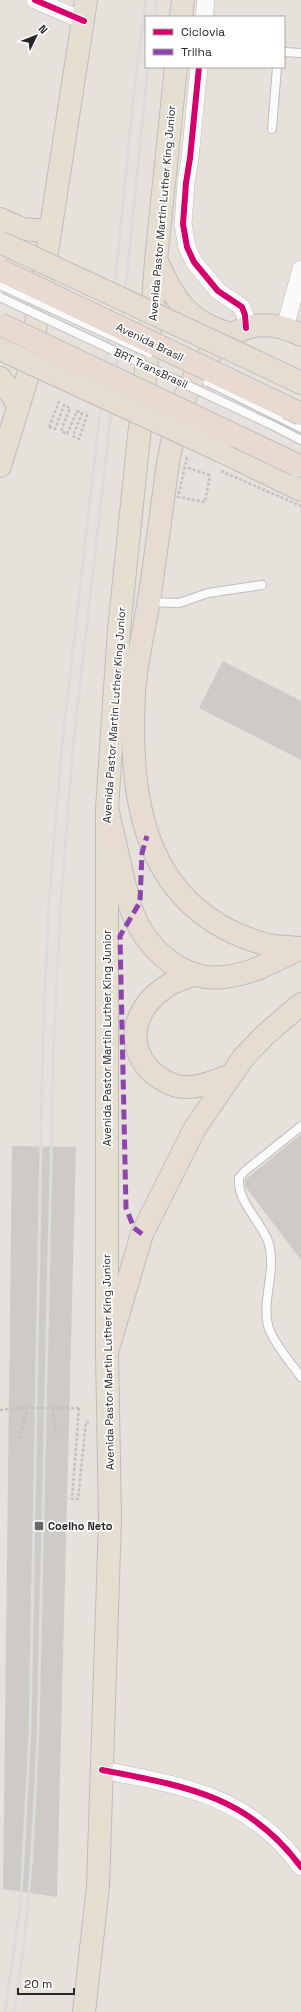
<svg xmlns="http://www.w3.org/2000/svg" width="301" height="2012" font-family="'Space Grotesk',sans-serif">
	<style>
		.building { fill: #cecbc6 }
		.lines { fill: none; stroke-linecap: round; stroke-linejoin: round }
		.service-casing { stroke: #bfbdbd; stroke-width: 10 }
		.minor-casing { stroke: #bfbdbd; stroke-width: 18 }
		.primary-casing { stroke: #bebdbb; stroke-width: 24 }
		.trunk-casing { stroke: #bebdbb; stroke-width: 24 }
		.path { stroke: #c2c1c1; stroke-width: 2.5; stroke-dasharray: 3 2; stroke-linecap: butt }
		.service { stroke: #fbfafa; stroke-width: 8 }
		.minor { stroke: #fbfafa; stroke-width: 17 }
		.primary { stroke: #e5dfd1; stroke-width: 22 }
		.trunk { stroke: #e6dcd1; stroke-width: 22 }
		.rail { stroke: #dcdcdd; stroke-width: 3 }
		.service-bridge-casing { stroke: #bfbdbd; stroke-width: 10; stroke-linecap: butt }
		.trunk-bridge-casing { stroke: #bebdbb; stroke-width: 24; stroke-linecap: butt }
		.motorway-bridge-casing { stroke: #bebdbb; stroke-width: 24; stroke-linecap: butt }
		.path-bridge { stroke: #c2c1c1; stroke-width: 2.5; stroke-dasharray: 3 2; stroke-linecap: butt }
		.service-bridge { stroke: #fbfafa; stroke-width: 8 }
		.trunk-bridge { stroke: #e6dcd1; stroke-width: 22 }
		.motorway-bridge { stroke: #e8dad1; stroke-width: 22 }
		.quiet { stroke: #8e44ad; stroke-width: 5; stroke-dasharray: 10 5; stroke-linecap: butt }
		.cycleway-casing { stroke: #fff; stroke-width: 8 }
		.cycleway { stroke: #d6006c; stroke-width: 6 }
		.poi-dot { fill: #696765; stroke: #fff; stroke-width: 1.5 }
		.labels { text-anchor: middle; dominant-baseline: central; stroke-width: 3.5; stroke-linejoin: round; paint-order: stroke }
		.street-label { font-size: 11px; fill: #262626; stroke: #fff }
		.poi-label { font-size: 11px; font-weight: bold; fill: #262626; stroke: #fff; text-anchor: start }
	</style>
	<rect width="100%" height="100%" fill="#e6e1db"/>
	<path class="building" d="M223,661L301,701V760L199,708Z
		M301,1134V1260L245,1186V1180Z
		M12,1146L76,1147L57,1897L3,1889Z"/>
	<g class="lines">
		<defs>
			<path id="service" d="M284,52L301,53
				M272,129L277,67
				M279,417L301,428
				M274,426L301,440
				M149,602L179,603L208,593L262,585
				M301,1126L245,1171L239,1178C237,1202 260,1220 268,1241C278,1270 260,1301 269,1329C276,1346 290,1362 301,1377"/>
			<path id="minor" d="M35,0L84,21
				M204,17L206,0
				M199,67L190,158L186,183L183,224L187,247L194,262L218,291L242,307L245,315L246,328
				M285,327L301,269
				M102,1770C184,1786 248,1795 301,1867"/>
			<path id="primary" d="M181,17L183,0
				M0,219L22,229L50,231
				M0,378L9,390L18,406
				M0,466L28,375L86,0
				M84,2012L98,1886L110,1519L107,1352V808L119,629L153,302L156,260L176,67"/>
			<path id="trunk" d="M156,260C175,299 186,322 231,334
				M301,335C244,306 206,346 185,397C176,418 173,440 168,462C162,508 156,554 149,600C144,631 136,662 134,693C128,803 145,912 268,945C278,947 290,947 301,948
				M257,362L301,383
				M221,451L301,490
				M107,808C112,830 117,851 122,873C125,887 128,901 133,914C148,950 183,982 224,977C252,974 277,960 301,948
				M195,974C186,978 175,981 167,986C138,1005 124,1038 147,1067C155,1076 171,1087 184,1087C201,1088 215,1081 231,1075
				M107,1352L142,1234L195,1128L243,1058L265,1035L301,1004"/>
		</defs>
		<use href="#service" class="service-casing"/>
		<use href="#minor" class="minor-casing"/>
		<use href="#primary" class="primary-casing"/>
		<use href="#trunk" class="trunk-casing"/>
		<path class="path" d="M49,427L55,429L64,405L70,408L61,431L67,434L77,411L82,413L73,436L79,439L88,412
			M188,468L210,475
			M53,1408L56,1435
			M79,1408L72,1499H78L86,1422H89
			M0,1410L16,1408
			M20,1439L27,1408"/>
		<use href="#service" class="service"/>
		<use href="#minor" class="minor"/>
		<use href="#primary" class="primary"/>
		<use href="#trunk" class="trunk"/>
		<path class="rail" d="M155,17L157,0
			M5,2012L21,1899L30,1731L43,1033L49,901L62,745L118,255L134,91L146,0
			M14,2012C30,1919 34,1825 38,1731L54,1034L61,902L73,747L129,256L148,67"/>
		<defs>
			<path id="service-bridge" d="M0,285L149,353
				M0,297L274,426
				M208,382L279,417"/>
			<path id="trunk-bridge" d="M0,242L257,362
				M0,349L221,451"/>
			<path id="motorway-bridge" d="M0,270L301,414
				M0,324L297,465"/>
		</defs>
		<use href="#service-bridge" class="service-bridge-casing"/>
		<use href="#trunk-bridge" class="trunk-bridge-casing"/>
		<use href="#motorway-bridge" class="motorway-bridge-casing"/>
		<path class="path-bridge" d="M49,427L60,399
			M187,457L178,497L205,502L210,475
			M221,471L301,506
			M16,1408H79"/>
		<use href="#service-bridge" class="service-bridge"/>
		<use href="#trunk-bridge" class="trunk-bridge"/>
		<use href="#motorway-bridge" class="motorway-bridge"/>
		<path class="quiet" d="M142,1234L134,1228L126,1208L120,936L140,902L142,853L147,836"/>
		<defs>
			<path id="cycleway" d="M35,0L84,21
				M199,67L190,158L186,183L183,224L187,247L194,262L218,291L242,307L245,315L246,328
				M102,1770C184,1786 248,1795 301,1867"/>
		</defs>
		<use href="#cycleway" class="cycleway-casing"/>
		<use href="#cycleway" class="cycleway"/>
	</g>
	<rect class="poi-dot" x="34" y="1521" width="10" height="10" rx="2"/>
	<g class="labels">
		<g class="street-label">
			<text transform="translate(162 213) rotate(-85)">Avenida Pastor Martin Luther King Junior</text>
			<text transform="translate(150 342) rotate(26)">Avenida Brasil</text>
			<text transform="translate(151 368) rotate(25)">BRT TransBrasil</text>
			<text transform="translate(114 715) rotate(-86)">Avenida Pastor Martin Luther King Junior</text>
			<text transform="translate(107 1038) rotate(-90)">Avenida Pastor Martin Luther King Junior</text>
			<text transform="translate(108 1362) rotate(-91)">Avenida Pastor Martin Luther King Junior</text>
		</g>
		<g class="poi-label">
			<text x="48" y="1526">Coelho Neto</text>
		</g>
	</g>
	<rect x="145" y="16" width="140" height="52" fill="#ffffff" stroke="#a8a8a8"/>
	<rect x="153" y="29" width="20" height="6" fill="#d6006c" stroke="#a8a8a8"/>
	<text x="181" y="36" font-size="12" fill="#262626">Ciclovia</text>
	<rect x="153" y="49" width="20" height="6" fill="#8e44ad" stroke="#a8a8a8"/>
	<text x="181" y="56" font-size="12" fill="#262626">Trilha</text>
	<g transform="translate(36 36) rotate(47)" stroke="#ffffff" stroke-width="3" paint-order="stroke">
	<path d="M0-3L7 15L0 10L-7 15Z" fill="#262626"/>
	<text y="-6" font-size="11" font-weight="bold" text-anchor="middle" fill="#262626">N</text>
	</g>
	<path d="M18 1988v6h56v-6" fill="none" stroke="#262626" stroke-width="2"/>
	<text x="24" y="1988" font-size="12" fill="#262626" stroke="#ffffff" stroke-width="3" paint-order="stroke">20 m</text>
</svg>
